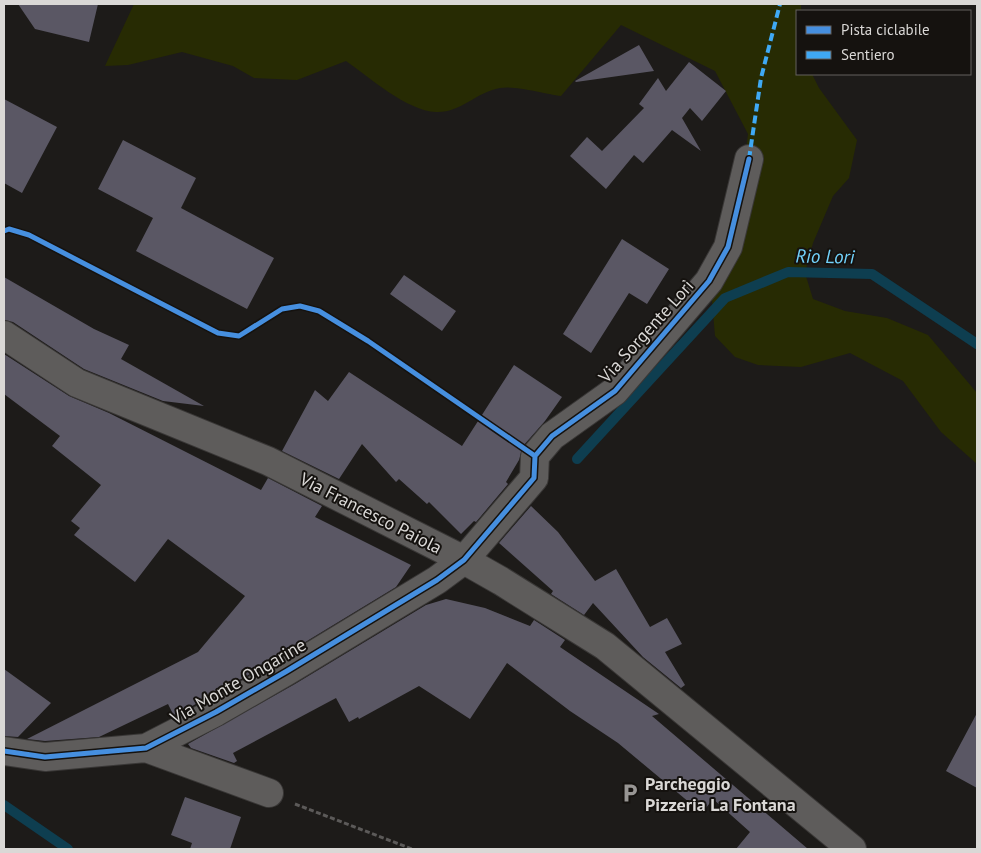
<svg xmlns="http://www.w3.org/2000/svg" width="981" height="853" font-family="'PT Sans',sans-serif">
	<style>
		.green { fill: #272b03 }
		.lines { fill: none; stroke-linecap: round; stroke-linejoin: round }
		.stream { stroke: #0e3e50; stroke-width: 10 }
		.building { fill: #5a5764 }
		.minor-casing { stroke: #393736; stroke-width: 30 }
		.path { stroke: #5c5a59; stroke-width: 3; stroke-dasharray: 5 2.5; stroke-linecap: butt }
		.minor { stroke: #5e5c5b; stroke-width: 28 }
		.quiet { stroke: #3fa9f5; stroke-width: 4; stroke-dasharray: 8 4; stroke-linecap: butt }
		.cycleway-casing { stroke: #15120f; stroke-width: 8 }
		.cycleway { stroke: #468fdf; stroke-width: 5 }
		.labels { text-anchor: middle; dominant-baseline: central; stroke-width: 4; stroke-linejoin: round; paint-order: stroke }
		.street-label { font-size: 18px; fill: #dad8d6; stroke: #15120f }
		.poi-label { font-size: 18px; font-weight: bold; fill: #dad8d6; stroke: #15120f; text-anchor: start }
		.water-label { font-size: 19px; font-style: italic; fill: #72d2fb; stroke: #15120f }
	</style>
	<rect width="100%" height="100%" fill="#1d1b19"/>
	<path class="green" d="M134,4H801V11H797V74H812L819,88L857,140L849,178L833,196L813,243L805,273L813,299L845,311L887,318L928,335L977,393V464L941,432L903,381L850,353L801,367L758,365L735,357L715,336L711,289L731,265L748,134L715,71L621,25L561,96C546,94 513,85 500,88C476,92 461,113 436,112C407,111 369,77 346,61L297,80L254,78L233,66L182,52L128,65L105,66Z"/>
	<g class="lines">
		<path class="stream" d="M577,459L725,298L788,272L872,274L977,344
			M4,805L68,849"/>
	</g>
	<path class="building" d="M18,4H98L89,42L35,29Z
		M639,45L654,71L576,82L575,81Z
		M689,62L726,91L702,121L690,108L682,118L701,151L672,130L643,163L634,155L606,189L570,156L587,137L602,151L644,108L639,104L658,78L666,91Z
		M4,99L57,127L22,193L4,183Z
		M123,140L196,178L181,208L274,258L247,309L136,251L153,218L98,189Z
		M622,239L669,269L647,304L629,293L591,353L563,334Z
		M404,275L456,311L442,331L390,294Z
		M4,277L94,329L129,345L121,359L204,406L163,401L84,369L13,322L4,320Z
		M4,354L69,396L109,413L261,490L268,478L322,506L315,517L411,565L396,587L279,658L174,716L168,704L99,737L45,741L27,739L198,652L245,596L168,539L135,582L74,535L80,528L71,521L101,485L52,446L60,436L4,394Z
		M514,365L562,397L545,421L523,446L519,460L506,482L508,484L476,522L474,521L461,534L429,502L427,504L399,479L396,482L362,444L339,479L282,451L315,390L328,401L349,372L462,446Z
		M531,506L558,532L595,581L616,569L650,627L667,618L682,644L665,652L685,685L681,688L643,657L593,603L584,615L551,594L553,591L499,543Z
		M446,599L485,608L530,626L534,620L565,640L560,647L659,714L652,716L808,849H736L750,832L713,799L702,813L618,743L570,711L507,663L470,719L419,686L359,719L358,717L349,722L336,698L233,753L237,761L234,763L191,748L188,744L295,684L426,605Z
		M4,669L51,703L18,737L4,736Z
		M977,713V788L946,771Z
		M185,797L241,817L230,849H190L192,843L171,835Z"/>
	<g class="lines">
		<defs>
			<path id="minor" d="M4,335L77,383L268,461L464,560L501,581L605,646L852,849
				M146,748L269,793
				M4,751L45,757L146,748L216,712L287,671L437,580L464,560L534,478L535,456L552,436L615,391L709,281L728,247L749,159"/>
		</defs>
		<use href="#minor" class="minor-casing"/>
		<path class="path" d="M295,804L412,849"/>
		<use href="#minor" class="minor"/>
		<path class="quiet" d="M749,159L761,78L780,4"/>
		<defs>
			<path id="cycleway" d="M4,231L9,229L29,235L218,333L239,336L282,309L300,306L319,311L368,341L535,456
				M4,751L45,757L146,748L216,712L287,671L437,580L464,560L534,478L535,456L552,436L615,391L709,281L728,247L749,159"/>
		</defs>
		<use href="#cycleway" class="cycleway-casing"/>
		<use href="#cycleway" class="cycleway"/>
	</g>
	<defs>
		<symbol id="parking-bare" viewBox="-9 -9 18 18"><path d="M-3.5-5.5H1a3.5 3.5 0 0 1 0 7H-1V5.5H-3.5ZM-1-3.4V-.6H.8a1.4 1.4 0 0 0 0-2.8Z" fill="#989694" stroke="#15120f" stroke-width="2.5" paint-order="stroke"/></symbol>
	</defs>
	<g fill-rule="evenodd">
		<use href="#parking-bare" x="616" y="779" width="28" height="28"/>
	</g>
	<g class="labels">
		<g class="street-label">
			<text transform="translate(646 331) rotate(-48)">Via Sorgente Lorì</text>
			<text transform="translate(371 513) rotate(27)">Via Francesco Paiola</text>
			<text transform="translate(238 681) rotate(-30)">Via Monte Ongarine</text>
		</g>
		<g class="poi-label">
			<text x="645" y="783">Parcheggio<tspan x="645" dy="21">Pizzeria La Fontana</tspan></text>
		</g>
		<g class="water-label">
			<text transform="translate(825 256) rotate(1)">Rio Lori</text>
		</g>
	</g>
	<rect width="981" height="853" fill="none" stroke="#dad8d6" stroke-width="10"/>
	<rect x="796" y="10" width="175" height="65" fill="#15120f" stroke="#64615f"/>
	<rect x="806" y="26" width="25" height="8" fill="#468fdf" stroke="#64615f"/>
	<text x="841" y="35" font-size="15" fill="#dad8d6">Pista ciclabile</text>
	<rect x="806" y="51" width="25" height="8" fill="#3fa9f5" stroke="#64615f"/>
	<text x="841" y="60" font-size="15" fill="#dad8d6">Sentiero</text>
</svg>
